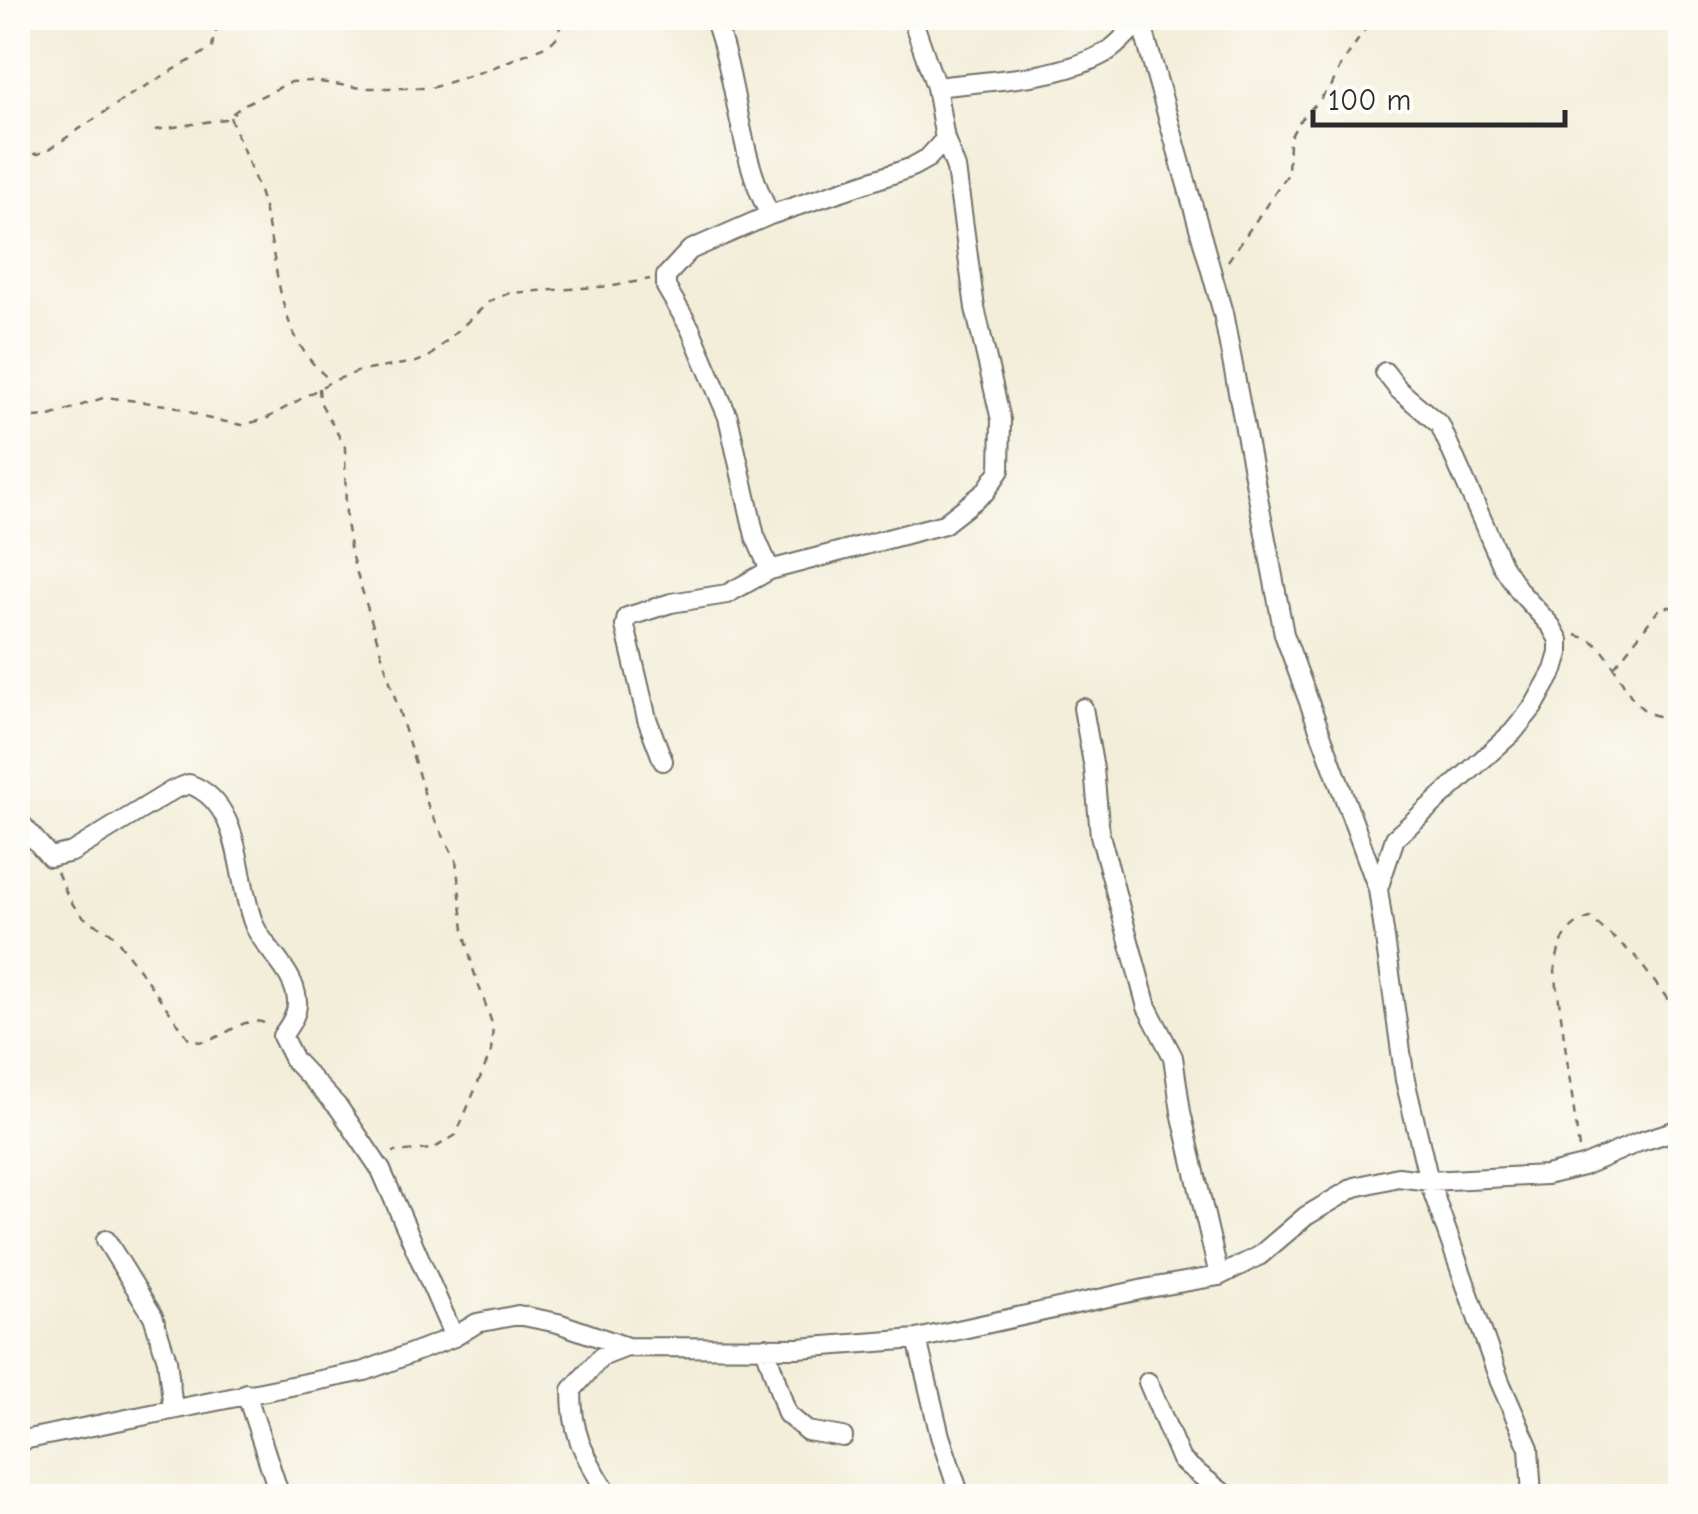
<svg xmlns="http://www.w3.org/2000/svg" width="1698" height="1514" font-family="'Comic Neue',sans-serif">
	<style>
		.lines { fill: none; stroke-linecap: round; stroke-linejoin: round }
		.minor-casing { stroke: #716f68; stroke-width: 22 }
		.path { stroke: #716f68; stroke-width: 2.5; stroke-dasharray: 8 8; stroke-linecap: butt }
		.minor { stroke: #fff; stroke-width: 18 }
	</style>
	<rect width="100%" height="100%" fill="#fdfcf7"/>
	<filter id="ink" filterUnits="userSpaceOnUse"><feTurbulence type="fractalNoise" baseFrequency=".01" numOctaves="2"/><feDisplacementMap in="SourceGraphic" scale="20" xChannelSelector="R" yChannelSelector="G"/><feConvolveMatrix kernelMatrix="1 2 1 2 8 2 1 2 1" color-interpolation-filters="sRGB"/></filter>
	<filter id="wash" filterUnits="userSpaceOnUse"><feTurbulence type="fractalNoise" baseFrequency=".0048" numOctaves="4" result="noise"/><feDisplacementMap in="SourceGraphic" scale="40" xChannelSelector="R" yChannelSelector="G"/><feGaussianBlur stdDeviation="2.25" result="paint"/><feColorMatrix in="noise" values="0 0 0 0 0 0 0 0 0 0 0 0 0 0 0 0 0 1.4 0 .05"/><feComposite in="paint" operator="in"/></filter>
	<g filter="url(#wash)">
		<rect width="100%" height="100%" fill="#f3eed9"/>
	</g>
	<g filter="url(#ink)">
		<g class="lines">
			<defs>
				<path id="minor" d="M714,18C738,81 738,154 770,215
					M1140,18L1223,313L1284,634L1378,889L1405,1080L1429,1181L1500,1382L1529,1448L1532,1496
					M936,87C990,80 1056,80 1105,53C1118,46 1129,31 1140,21
					M770,570L755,536L728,417L690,328L666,287V276L690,250L770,215L910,168L928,158L945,139
					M1083,708L1094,769L1100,835L1147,1007L1173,1057L1181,1112L1219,1276
					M663,761L647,719L625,626L627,617L671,603L727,594L770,570L944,524L985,492L1000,470L1001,420L975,308L956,168L945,139L936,87L912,18
					M18,820L50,857L72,852L173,790L189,784C245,804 235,882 255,927C267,952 295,972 297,1001C298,1014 289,1026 282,1036L294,1060L339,1108L381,1170L454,1337
					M1378,889L1395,838L1513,732L1534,706L1554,670L1559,653V640L1551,626L1520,592L1502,565L1440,425L1399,390L1385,372
					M106,1240L153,1316L167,1360L173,1408
					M917,1339L940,1436L960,1496
					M765,1347L787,1414L807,1431L843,1437
					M1148,1382L1181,1460L1227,1496
					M246,1393L280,1496
					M18,1441L365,1371L454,1337L477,1323L518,1315L558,1323L627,1347L798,1348L917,1339L1149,1288L1219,1276L1259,1256L1306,1216L1355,1187L1398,1177L1429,1181L1546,1175L1583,1166L1639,1142L1680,1129
					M609,1496C585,1455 572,1439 572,1390L601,1357L627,1347"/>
			</defs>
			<use href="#minor" class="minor-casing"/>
			<path class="path" d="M230,117C242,148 257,180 265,212C280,274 277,337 330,380
				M155,130L225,119L245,104L291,82L312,81L362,88H431L487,70L550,44L558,36L562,18
				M18,153L38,154L48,150L132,94L212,48L214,34L218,28L255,18
				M1228,261L1288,174L1289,140L1298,123L1331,87L1341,65L1364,31L1368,18
				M319,388L320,402L345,447L346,522L351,554L429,809L456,860L464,930L473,969L493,1026L491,1052L456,1135L433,1149L393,1152
				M18,418L50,416L106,397L174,406L206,418L242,425L266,419L332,381L360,371L416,362L429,357L490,301L509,293L613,286L650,279
				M1576,635C1581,637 1587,638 1592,641C1624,662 1626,729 1680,715
				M1615,666L1657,612L1662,607H1680
				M57,872C64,888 73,911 88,920C99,927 107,928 116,938L190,1040C218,1050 240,1011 267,1024
				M1579,1148L1555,971C1558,946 1564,926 1590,918L1635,956L1669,1001L1680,1008"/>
			<use href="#minor" class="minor"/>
		</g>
	</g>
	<rect width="1698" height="1514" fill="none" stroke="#fdfcf7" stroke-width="60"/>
	<path d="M1313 110v15h252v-15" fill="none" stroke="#2b2b2b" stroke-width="5"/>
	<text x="1328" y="110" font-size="30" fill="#2b2b2b" stroke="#fdfcf7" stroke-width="8" paint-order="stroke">100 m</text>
</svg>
